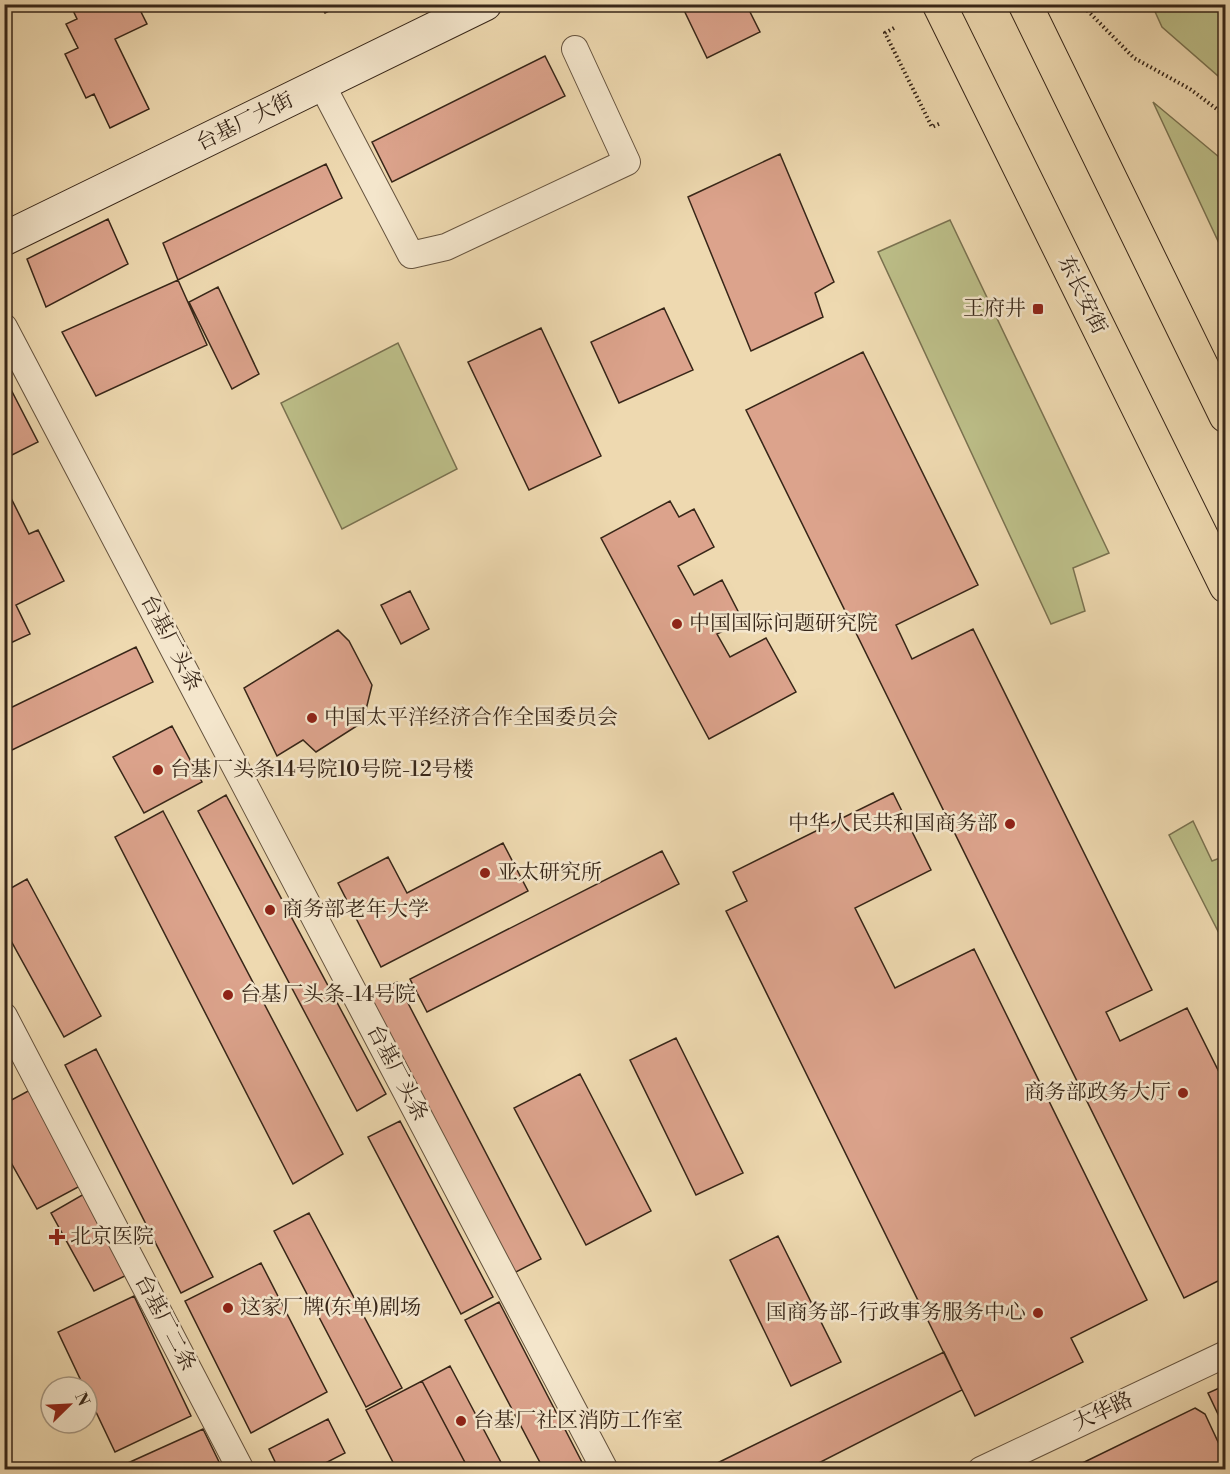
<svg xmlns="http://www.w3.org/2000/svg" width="1230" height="1474" font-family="'Libre Bodoni','Noto Serif SC',serif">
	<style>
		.green { fill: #bcbe88; stroke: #7a7250; stroke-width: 1.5 }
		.building { fill: #dca38c; stroke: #372618; stroke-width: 1.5 }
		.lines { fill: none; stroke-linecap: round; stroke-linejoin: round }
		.street-casing { stroke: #65533e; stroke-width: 28 }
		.secondary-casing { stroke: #372618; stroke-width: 35 }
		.highway-casing { stroke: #372618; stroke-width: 35 }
		.path { stroke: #372618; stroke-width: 4; stroke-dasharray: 1.5 3; stroke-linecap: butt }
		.street { stroke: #f4e6cc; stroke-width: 26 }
		.secondary { stroke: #f4e6cc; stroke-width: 33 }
		.highway { stroke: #eed9b0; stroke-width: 33 }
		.poi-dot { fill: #8f2418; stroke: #f4e6cc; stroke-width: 2 }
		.labels { text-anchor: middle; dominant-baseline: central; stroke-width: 5; stroke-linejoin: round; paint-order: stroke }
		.street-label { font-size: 21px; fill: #372618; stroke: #f4e6cc }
		.poi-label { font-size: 21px; fill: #372618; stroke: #f4e6cc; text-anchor: start }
	</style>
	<rect width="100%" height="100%" fill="#eed9b0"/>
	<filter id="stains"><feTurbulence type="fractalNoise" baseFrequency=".00333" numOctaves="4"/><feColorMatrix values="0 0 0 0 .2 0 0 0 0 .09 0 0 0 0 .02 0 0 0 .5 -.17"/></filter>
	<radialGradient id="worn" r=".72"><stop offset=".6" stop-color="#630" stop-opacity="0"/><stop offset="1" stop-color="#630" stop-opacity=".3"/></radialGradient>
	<path class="green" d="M1152,5H1225V82L1162,27Z
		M1153,102L1225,162V256Z
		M950,220L1109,553L1073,568L1085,611L1051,624L878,252Z
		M398,343L457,469L342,529L281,403Z
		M1193,821L1212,861L1225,856V945L1169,835Z"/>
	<path class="building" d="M70,4H137L147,24L115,39L149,109L110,128L94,94L86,98L65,54L78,48L66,24L77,19Z
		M320,4H343L325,13Z
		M681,4H746L760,32L707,58Z
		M545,56L565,96L392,182L372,142Z
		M780,154L834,282L815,293L823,317L751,351L688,197Z
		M326,164L342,198L178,280L163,243Z
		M108,219L128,264L46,307L27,259Z
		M178,280L207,345L96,396L62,332Z
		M218,287L259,374L232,389L189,302Z
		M664,308L693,370L619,403L591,342Z
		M541,328L601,456L529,490L468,362Z
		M863,352L978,585L896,625L912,659L973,629L1152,990L1106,1012L1120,1041L1187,1008L1226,1086V1277L1184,1298L746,410Z
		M4,376L38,442L8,457L4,450Z
		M4,484L29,534L38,530L64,581L16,605L30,634L4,646Z
		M670,501L679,517L694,509L714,547L678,566L694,595L722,580L743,621L717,634L730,657L766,638L796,692L709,739L601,538Z
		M410,591L429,629L401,644L381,605Z
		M338,630L349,641L372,685L363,722L316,752L303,740L277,756L244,688Z
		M136,647L153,682L12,750L4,735V711Z
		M172,726L202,782L144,813L113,757Z
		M893,793L931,870L855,908L895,988L974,949L1147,1300L1071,1338L1083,1362L975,1416L726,911L747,901L733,872Z
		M226,795L386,1094L357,1111L198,811Z
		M163,811L343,1154L293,1184L115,837Z
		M503,843L528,891L381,967L338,883L388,857L407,893Z
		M662,851L679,884L427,1012L410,979Z
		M27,879L101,1016L64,1037L4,928V892Z
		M397,982L541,1259L512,1274L368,997Z
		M676,1038L743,1173L696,1195L630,1060Z
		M96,1049L213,1277L181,1293L65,1065Z
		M580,1074L651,1211L586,1245L514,1108Z
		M30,1090L82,1185L37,1209L4,1150V1104Z
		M400,1121L493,1297L461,1314L368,1137Z
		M84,1194L129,1274L94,1291L51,1213Z
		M309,1213L402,1388L366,1407L274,1231Z
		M778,1236L841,1362L791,1386L730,1260Z
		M261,1263L327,1392L251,1433L185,1301Z
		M134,1296L191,1416L115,1452L87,1393V1387H84L58,1332Z
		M499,1302L586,1470H544L465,1320Z
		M944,1352L962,1390L805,1470H703Z
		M450,1366L504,1468L501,1470H469L422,1381Z
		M422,1381L469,1470H397L366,1410Z
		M1226,1385V1431L1208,1393Z
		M1195,1408L1205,1414L1226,1459V1470H1068Z
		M328,1419L345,1453L312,1470H279L269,1449Z
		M203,1429L223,1470H120L119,1467Z"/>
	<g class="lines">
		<defs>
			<path id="street" d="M322,85L411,255L446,247L627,162L575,49
				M4,327L605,1470
				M4,1016L241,1470
				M981,1470L1226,1354"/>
			<path id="secondary" d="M4,239L485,4"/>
			<path id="highway" d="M939,4L1226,586
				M1025,4L1226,416"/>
		</defs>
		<use href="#street" class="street-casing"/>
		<use href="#secondary" class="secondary-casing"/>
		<use href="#highway" class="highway-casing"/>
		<path class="path" d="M1081,4L1134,58L1190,89L1226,116
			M894,28L885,33L932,127L941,123"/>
		<use href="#street" class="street"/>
		<use href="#secondary" class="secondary"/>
		<use href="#highway" class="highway"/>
	</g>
	<g class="poi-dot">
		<rect x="1032" y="303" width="12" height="12" rx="3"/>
		<circle cx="677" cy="624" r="6"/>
		<circle cx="312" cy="718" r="6"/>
		<circle cx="158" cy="770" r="6"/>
		<circle cx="1010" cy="824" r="6"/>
		<circle cx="485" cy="873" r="6"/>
		<circle cx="270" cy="910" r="6"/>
		<circle cx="228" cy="995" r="6"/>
		<circle cx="1183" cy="1093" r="6"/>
		<path d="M54 1228h6v6h6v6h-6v6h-6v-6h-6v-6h6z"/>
		<circle cx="228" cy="1308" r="6"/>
		<circle cx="1038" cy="1313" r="6"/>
		<circle cx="461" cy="1421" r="6"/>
	</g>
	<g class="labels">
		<g class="street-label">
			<text transform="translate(245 122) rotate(-26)">台基厂大街</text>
			<text transform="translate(1082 295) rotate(64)">东长安街</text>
			<text transform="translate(171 643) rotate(62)">台基厂头条</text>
			<text transform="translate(397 1073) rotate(62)">台基厂头条</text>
			<text transform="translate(165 1323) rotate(62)">台基厂二条</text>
			<text transform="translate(1103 1412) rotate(-25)">大华路</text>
		</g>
		<g class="poi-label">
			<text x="1026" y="309" text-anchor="end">王府井</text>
			<text x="689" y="624">中国国际问题研究院</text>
			<text x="324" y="718">中国太平洋经济合作全国委员会</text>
			<text x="170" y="770">台基厂头条14号院10号院-12号楼</text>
			<text x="998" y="824" text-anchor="end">中华人民共和国商务部</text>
			<text x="497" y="873">亚太研究所</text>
			<text x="282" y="910">商务部老年大学</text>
			<text x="240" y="995">台基厂头条-14号院</text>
			<text x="1171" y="1093" text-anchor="end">商务部政务大厅</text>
			<text x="70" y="1237">北京医院</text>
			<text x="240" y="1308">这家厂牌(东单)剧场</text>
			<text x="1026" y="1313" text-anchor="end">国商务部-行政事务服务中心</text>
			<text x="473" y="1421">台基厂社区消防工作室</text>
		</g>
	</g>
	<rect width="1230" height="1474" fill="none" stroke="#eed9b0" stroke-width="24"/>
	<rect x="6" y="6" width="1218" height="1462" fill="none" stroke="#372618" stroke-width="3"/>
	<rect x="12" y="12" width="1206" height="1450" fill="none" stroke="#372618" stroke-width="1.5"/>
	<g transform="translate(69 1405) rotate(66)"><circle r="28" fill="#f4e6cc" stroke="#a89984" stroke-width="1.5"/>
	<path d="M0-4.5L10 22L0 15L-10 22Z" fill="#8f2418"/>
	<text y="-9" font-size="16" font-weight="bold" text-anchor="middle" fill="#372618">N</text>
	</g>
	<rect width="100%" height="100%" filter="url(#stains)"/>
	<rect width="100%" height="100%" fill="url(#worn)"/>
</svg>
